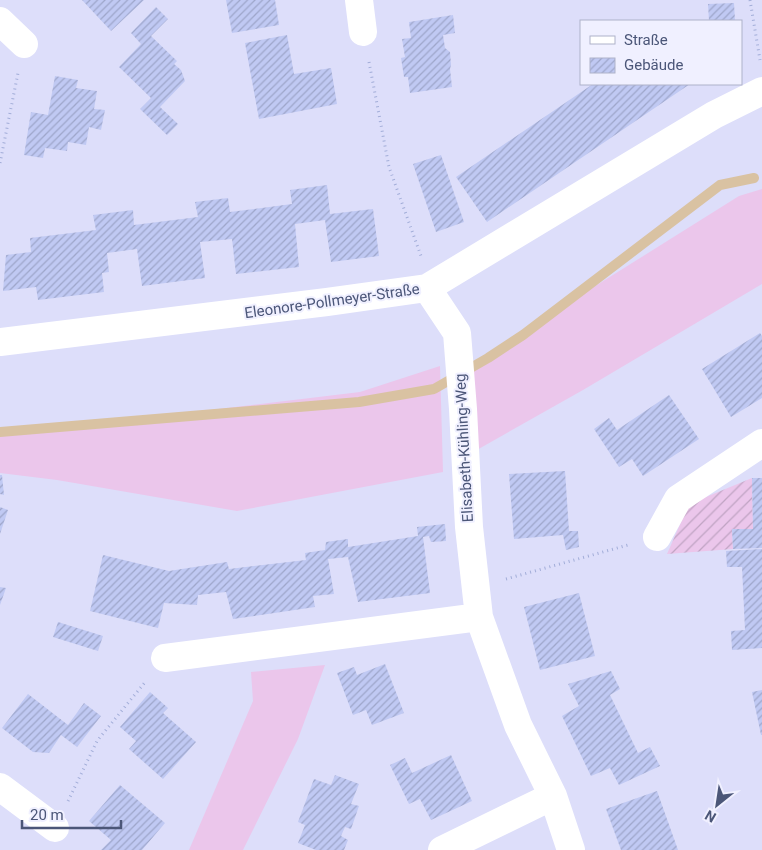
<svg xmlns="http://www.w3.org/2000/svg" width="762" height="850" font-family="Roboto,sans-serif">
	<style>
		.residential { fill: #dddefa; fill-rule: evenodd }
		.grass { fill: #ebc6eb }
		.garden { fill: url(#garden-furrows) }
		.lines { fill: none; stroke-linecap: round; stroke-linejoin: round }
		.stream { stroke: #d9c2a2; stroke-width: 10 }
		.building { fill: url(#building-hatch) }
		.path { stroke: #a2add8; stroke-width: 3; stroke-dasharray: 1 4; stroke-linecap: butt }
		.minor { stroke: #fff; stroke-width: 28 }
		.labels { text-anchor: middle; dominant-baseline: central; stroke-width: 4; stroke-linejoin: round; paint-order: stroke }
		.street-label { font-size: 15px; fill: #4b5678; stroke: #f0f0ff }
	</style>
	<defs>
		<pattern id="garden-furrows" width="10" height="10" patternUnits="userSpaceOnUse" patternTransform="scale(1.25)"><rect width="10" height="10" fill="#ebc6eb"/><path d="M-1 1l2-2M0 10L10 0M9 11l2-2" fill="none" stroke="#c0a4c3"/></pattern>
		<pattern id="building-hatch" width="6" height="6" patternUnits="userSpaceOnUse" patternTransform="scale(1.25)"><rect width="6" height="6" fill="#c0c9f3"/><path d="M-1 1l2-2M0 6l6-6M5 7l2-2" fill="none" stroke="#9ea6ca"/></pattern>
	</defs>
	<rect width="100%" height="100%" fill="#e9e9fd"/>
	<path class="residential" d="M0,0H762V850H0ZM581,21H741V84H581Z"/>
	<path class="grass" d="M762,189V284L583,390L475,451L471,364L739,196Z
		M440,366L443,472L237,511L57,480L0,473V429L17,433L360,392Z
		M325,665L298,739L243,850H189L253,701L251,672Z"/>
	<path class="garden" d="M752,478L753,529H732L733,549L667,554L689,504Z"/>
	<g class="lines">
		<path class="stream" d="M0,432L359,402L434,389L488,358L523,335L720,185L754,178"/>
	</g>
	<path class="building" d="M82,0H144L111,31Z
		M226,0H275L279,25L232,33Z
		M734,3L735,21H709L708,4Z
		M156,7L168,19L151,36L177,61L174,64L181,70L185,81L160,107L178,124L167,135L140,109L151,98L119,67L141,44L131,33Z
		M453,15L455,33L443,35L445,48L450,52L451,65L450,69L452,87L410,93L408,77H404L401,58L405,57L402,39L411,38L409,22Z
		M287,35L294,74L331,68L337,104L259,119L245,43Z
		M55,76L78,80L76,88L97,91L94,109L105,110L101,130L89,127L86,145L68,142L67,151L45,148L43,158L24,155L31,112L48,115Z
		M593,84H690L487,222L456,177Z
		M441,155L464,222L436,232L413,164Z
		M327,185L330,214L373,209L379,256L331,262L325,220L295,224L299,267L236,274L232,239L200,242L205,278L142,286L137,249L107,253L109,272L102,273L104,292L38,300L36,287L3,291L6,255L31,252L30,238L96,230L93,215L133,210L134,225L198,217L195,202L228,198L230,212L292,204L290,190Z
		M760,333L762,336V398L731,417L702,369Z
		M669,395L699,439L643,476L632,459L619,467L594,429L609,418L617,430Z
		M565,471L569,531H578L579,547L566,550L563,535L514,539L509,474Z
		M0,475H2L4,495L0,494Z
		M752,478H762V548L733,549L732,529H753Z
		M0,507L8,510L0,534Z
		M445,524L446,541L431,542L429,536L423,537L430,593L358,602L348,557L328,559L334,594L313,596L315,607L233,619L226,592L198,595L197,605L164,603L158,628L90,611L103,555L169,571L227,562L229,569L306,560L305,553L325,550L326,542L348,539V547L418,536L417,527Z
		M762,549V648L732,650L731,631L745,630L742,567H727L726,551Z
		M0,587L6,588L0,605Z
		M579,593L595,656L540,670L524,607Z
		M58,622L103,636L98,651L53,637Z
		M385,664L404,713L372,725L366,710L353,715L337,673L354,667L357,675Z
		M611,671L620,689L610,695L638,753L650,747L660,766L619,785L610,768L591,776L562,716L579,706L568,684Z
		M762,690V735H761L752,692Z
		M150,692L168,708L163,713L196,742L163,779L129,749L136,741L120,727Z
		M28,694L68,725L84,703L101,716L77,747L61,735L49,753L33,752L2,728Z
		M451,755L472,801L431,820L420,799L409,804L390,765L405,758L412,773Z
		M335,775L359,784L351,804L359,806L351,829L345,827L341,836L348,840L344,850H316L298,843L305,825L298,822L314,779L331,785Z
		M120,785L165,823L142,850H101L111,840L89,821Z
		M657,791L678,850H621L606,809Z"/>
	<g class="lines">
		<path class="path" d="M750,0L760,60
			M369,62L389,167L421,256
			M0,163L18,73
			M506,579L628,545
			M68,801L97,741L146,681"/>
		<path class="minor" d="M359,0L363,32
			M0,21L24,44
			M427,288L457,333L463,409L469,527L479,617L518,725L553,796L571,850
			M0,342L327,302L427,288L714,115L762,91
			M657,537L678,499L762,443
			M165,658L479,617
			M0,787L55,828
			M442,850L553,796"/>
	</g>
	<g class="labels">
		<g class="street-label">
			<text transform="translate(332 301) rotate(-8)">Eleonore-Pollmeyer-Straße</text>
			<text transform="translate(464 448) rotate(-93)">Elisabeth-Kühling-Weg</text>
		</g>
	</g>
	<rect x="580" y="20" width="162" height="65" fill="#f0f0ff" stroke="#aeb2c9"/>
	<rect x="590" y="36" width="25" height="8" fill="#ffffff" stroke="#aeb2c9"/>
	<text x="624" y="45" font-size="15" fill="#4b5678">Straße</text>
	<rect x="590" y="58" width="25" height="15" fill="url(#building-hatch)" stroke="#aeb2c9"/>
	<text x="624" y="70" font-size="15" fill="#4b5678">Gebäude</text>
	<g transform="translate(717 805) rotate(210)" stroke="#f0f0ff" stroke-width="4" paint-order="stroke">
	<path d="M0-4L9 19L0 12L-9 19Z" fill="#4b5678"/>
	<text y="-8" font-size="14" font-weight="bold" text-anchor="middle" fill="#4b5678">N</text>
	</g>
	<path d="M22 820v8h99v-8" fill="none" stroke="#4b5678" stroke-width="2.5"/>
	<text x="30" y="820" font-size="15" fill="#4b5678" stroke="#f0f0ff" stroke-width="4" paint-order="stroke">20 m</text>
</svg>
